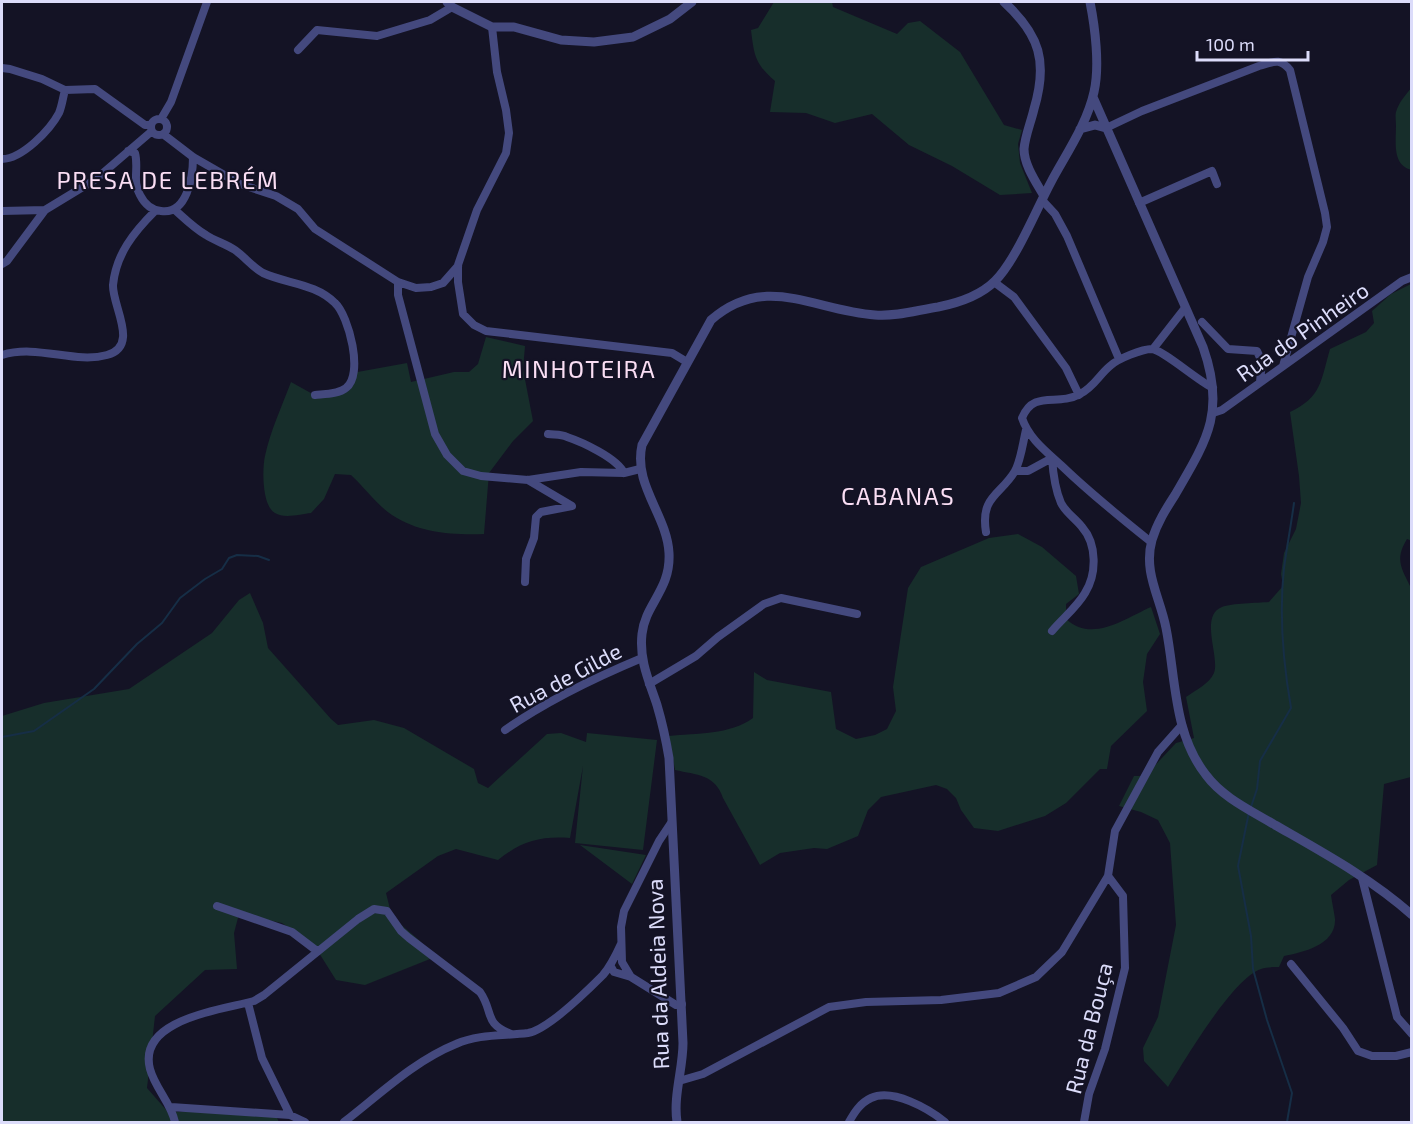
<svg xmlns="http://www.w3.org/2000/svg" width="1413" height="1124" font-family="'Exo 2',sans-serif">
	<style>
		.green { fill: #172e2b }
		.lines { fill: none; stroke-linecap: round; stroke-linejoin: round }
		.stream { stroke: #162e46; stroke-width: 2 }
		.minor { stroke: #44497e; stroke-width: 8 }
		.tertiary { stroke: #44497e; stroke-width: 9 }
		.labels { text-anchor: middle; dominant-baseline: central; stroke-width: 4.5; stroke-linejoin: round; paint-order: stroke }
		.street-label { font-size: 22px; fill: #dcdcfa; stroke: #141325 }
		.neighbourhood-label { font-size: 24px; letter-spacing: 1.5px; fill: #fadef4; stroke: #141325 }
	</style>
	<rect width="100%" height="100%" fill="#141325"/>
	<path class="green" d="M774,2H832L833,7L897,34L908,23L920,21L960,52L1004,125L1022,130L1018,144L1020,163L1032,193L1000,195L952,166L909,145L872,114L835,123L806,113L770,112L775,81C755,64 754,55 751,30L758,28Z
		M1411,88L1412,170C1392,166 1396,142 1396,126C1396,121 1395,116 1396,112C1399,102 1405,96 1411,88Z
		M1411,284L1412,541L1407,539C1394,560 1402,569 1411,588V777L1384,784L1377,865L1349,880L1331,895C1332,903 1334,911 1335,919C1336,945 1303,952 1284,956L1279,967C1274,967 1266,967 1261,969C1232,979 1185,1060 1168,1087L1144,1061L1143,1048L1158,1017L1176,925L1170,843L1158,820L1141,812L1119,806L1134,776H1145L1176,743L1194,738L1186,697C1196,690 1209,684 1214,673C1220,657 1199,616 1222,607C1232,603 1257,603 1269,602L1283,586L1281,574L1284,553L1296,529L1301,503L1299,476L1290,412C1322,397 1321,380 1330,349L1366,332L1374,323L1372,311L1391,294Z
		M486,337L525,346L523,369L533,421L513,441L489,473L484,534C452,535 419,533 392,515C378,506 364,487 351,475L335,474L324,499L311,513C301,514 284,519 275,513C262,506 262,469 265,456C270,432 282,406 291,382L318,397L349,391L352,373L407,363L411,382L454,372H469L478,364Z
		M1018,534L1042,547L1076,576L1079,594L1066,604V619C1092,643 1124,619 1151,607L1160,634L1147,654L1143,682L1147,711L1111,746L1107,769H1100L1066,803L1045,816L998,831L974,828L961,810L956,798L947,789L936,785L881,797L868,810L858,836L827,849L814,848L780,853L760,865L723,798C715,774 697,775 675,770L669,736C696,733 730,735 753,718L754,672L767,680L831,692L836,729L856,739L875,735L887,729L896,711L893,687L908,588L921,567L989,538Z
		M250,593L263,623L268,648L331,719L338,725L374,720L404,728L474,769L478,783L488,788L547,734L561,733L586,742L587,733L657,740L643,850L575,843L583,766L570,838C540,836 522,841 498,860L456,849L438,856L386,893L392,917L419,940L435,957L365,985L336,980L314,945L282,923L239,914L234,933L237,969L205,970L155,1016L147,1088L168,1112L227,1111L276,1116L279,1122H2V716L44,703L129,689L212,633L239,600Z
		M580,845L646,855L632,884Z"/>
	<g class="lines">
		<path class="stream" d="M2,737L34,731L94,689L137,644L162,623L180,598L205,579L222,569L229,558L237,555L258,556L269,560
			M1251,807L1257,789L1260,761L1291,708C1283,662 1279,614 1284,568C1287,546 1291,525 1294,503
			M1249,812L1238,866L1251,936L1253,969L1267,1020L1292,1093L1287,1122"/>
		<path class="minor" d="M492,27L497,72L506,110L509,133L506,153L477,210L458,265V282L463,314L474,325L486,331L672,353L687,362
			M298,50L317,30L377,36L430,20L452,7
			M2,68L10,69L42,79L65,90L95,89L145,125H151
			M151 127a8 8 0 1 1 16 0a8 8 0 1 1-16 0Z
			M161,119L171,102L207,2
			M1106,128L1142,111L1259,66C1274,62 1279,57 1290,70L1325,213L1327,227L1323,242L1308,277L1283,366
			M163,134L193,157L240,184L276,196L298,209L315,229L398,282L416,288L431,287L443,283L458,266
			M128,151L135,153C139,168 132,181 140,195C144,203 151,210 161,211C187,215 193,177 193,157
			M2,159C22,159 50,130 59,113C62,106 63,97 65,90
			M1042,200L1055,214L1067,236L1119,359
			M1139,203L1212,171L1217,184
			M174,209C184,218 194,228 206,235C215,241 226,244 235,250C245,257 252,267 263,273C287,284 315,283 335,303C349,316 364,375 346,388C339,394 324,394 315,395
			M2,211L45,210L96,179L152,131
			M2,264L7,261L45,210
			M398,282V295L435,434L447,455L463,471L481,476L528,480L581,472L624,473L640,469
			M994,282L1014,297L1066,368L1079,395
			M1202,322L1228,349L1257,351L1262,362L1260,382
			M1153,349L1185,308
			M2,355C38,344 74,364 107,355C140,346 112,306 113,285C116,254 134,232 155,211
			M1213,413L1222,410L1402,281L1412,277
			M548,434C554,435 561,434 567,437C582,442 617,458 624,473
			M1052,458C1053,473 1055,489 1061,503C1066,513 1075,518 1082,527C1097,544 1097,574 1085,593C1077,607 1062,619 1052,631
			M1015,471H1028L1052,458
			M986,532C980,496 1001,495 1015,471C1021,460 1023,442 1026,430
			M1151,542C1121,518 1091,494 1063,467C1047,452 1029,439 1022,418C1034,389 1057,407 1080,394C1094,387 1099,375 1110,366C1117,359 1142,349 1152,349C1163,350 1198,381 1213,388
			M525,582L526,559L534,538L536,517L541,512L572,506L528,480
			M649,684L696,656L718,637L764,604L781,598L857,614
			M505,730C548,700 594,678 642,658
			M1362,878L1397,1017L1412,1034
			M217,906L292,932L317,951
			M1291,964L1343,1028L1358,1051L1372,1056H1396L1412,1052
			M610,965L614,972L631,977L676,1005L682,1004
			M631,977L622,962L621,927L624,911L659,841L671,823
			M248,1003L262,1058L290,1115
			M679,1081L703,1074L829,1007L866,1002L941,1000L999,993L1036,977L1062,952L1108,876L1115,831L1158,752L1182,725
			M171,1107L290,1115L305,1122
			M175,1122C171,1103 155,1088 150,1069C137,1019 222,1010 254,1001L264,995L358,919L374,909L387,911L401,931L409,938L480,992C494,1012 483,1023 511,1034
			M344,1122C379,1095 414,1061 456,1044C478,1034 504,1036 528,1033C547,1030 588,990 603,975C611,966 616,955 621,944
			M849,1122C854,1113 860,1103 871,1098C893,1088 929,1109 945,1122
			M1084,1122L1089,1094L1105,1049L1125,968L1123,896L1108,876"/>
		<path class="tertiary" d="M447,2L452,7L492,27H514L561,40L594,42L633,37L670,19L692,2
			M1004,2C1040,35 1048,62 1034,109C1031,122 1025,136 1024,149C1024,165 1036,182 1044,196
			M1093,97L1203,347C1226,412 1207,440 1175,495C1166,509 1157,523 1152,540C1143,572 1160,597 1166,628C1176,678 1173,733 1206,775C1223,798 1252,811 1275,825C1322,852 1372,879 1412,915
			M1080,129L1095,125L1106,128
			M677,1122C673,1096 683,1069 683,1043L669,758C666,740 662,722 657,705C649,681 639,660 642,634C645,604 671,590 669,553C667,515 633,485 642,445L711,320C766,272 814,311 875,315C895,317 918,310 938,307C958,303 981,295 995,281C1016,260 1036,210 1051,182C1066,154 1087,124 1094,92C1100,66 1095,27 1090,2"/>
	</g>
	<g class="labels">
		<g class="street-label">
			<text transform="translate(1302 331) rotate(-35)">Rua do Pinheiro</text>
			<text transform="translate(565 677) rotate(-28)">Rua de Gilde</text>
			<text transform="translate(657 974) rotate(-92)">Rua da Aldeia Nova</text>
			<text transform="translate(1088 1028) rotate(-76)">Rua da Bouça</text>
		</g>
		<g class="neighbourhood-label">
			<text x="168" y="179">PRESA DE LEBRÉM</text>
			<text x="579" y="368">MINHOTEIRA</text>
			<text x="898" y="495">CABANAS</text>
		</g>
	</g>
	<rect width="1413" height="1124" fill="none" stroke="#dcdcfa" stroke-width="6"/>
	<path d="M1197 51v9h111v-9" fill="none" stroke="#dcdcfa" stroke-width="3"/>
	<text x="1206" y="51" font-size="18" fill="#dcdcfa" stroke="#141325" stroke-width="4.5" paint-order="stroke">100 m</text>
</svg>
